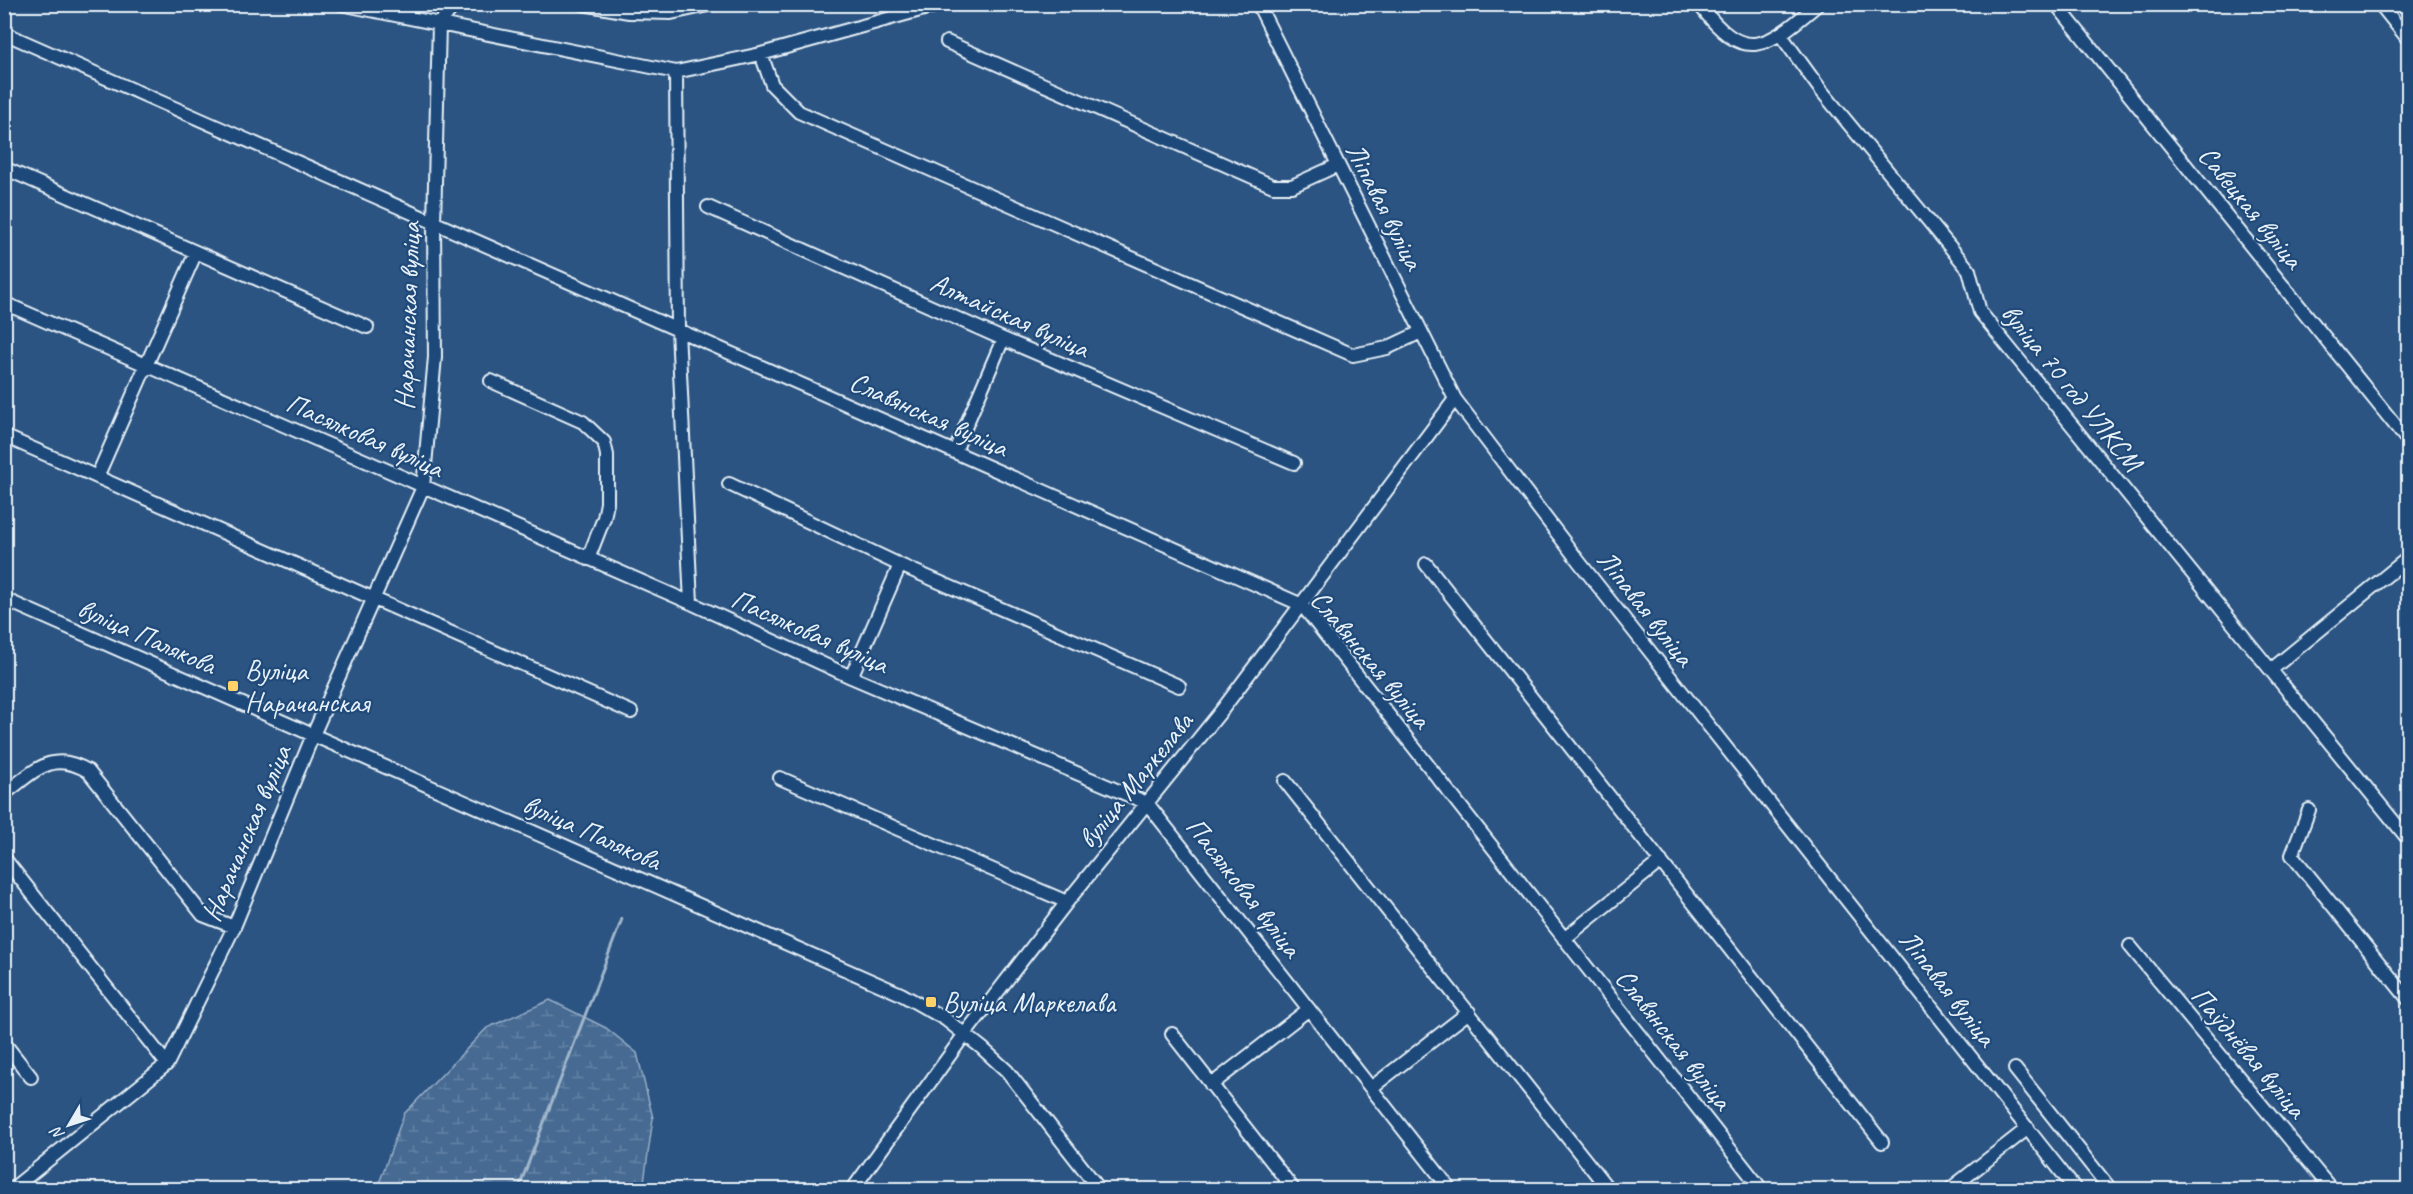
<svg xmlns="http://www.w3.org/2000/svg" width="2413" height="1194" font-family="Caveat,sans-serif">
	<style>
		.wetland { fill: url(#wetland-marsh); stroke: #98aec6; stroke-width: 1.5 }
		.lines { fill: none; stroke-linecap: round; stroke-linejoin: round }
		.stream { stroke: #a0b6cb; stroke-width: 3 }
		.minor-casing { stroke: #e8f1f8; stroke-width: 16 }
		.minor { stroke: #1f4a7a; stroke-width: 12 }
		.poi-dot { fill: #ffd166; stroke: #1f4a7a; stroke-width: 2 }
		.labels { text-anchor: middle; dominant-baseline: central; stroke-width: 4.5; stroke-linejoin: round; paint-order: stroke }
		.street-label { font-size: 28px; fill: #e8f1f8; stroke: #1f4a7a }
		.poi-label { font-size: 28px; fill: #e8f1f8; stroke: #1f4a7a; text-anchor: start }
	</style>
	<defs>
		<pattern id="wetland-marsh" width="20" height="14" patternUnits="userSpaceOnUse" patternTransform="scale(1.5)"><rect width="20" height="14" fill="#476b93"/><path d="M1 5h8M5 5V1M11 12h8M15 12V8" fill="none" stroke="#6281a3"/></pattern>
	</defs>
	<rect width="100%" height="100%" fill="#2b5482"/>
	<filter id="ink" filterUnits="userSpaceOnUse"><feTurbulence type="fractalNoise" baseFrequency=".0167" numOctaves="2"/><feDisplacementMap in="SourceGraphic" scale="12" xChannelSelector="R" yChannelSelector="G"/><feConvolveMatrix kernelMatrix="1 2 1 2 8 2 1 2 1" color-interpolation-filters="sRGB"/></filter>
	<g filter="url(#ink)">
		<path class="wetland" d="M550,1000L606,1028L637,1053L653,1118L643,1189H377L404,1114L487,1028Z"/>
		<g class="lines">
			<path class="stream" d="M518,1190L622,919"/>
			<defs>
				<path id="minor" d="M341,4L676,72L761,54L942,4
					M583,4L629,12L671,13L713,4
					M1258,4L1455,399L1580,563L2076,1190
					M1699,4C1745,66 1766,48 1818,4
					M2056,4L2408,441
					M2380,4L2408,39
					M4,33L1302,605L1762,1190
					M1780,34L1820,89L1969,270L1980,312L2408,839
					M947,42L1273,186H1292L1338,165
					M761,54L772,85L799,112L1353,355L1387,348L1421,332
					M676,72L678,330L691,603
					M4,168L367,327
					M708,207L1003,339L1294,463
					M4,303L691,603L851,677L1147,803L1451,1190
					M491,381L583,422L604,442L607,455V503L604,518L588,559
					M4,436L631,712
					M955,451L1003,339
					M97,477L196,252
					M729,484L900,565L1179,686
					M1426,564L1882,1142
					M4,599L901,994L945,1019L982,1048L1007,1071L1100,1190
					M2272,669L2408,558
					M851,677L900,565
					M780,778L1067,902
					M1285,781L1609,1190
					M4,794C34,772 51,749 88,771L203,915L234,927
					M2309,810L2292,855L2408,999
					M4,858L167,1064
					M1564,939L1661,861
					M2130,946L2332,1190
					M1172,1034L1294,1190
					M4,1043L31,1077
					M2015,1069L2111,1190
					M1211,1085L1309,1009
					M1371,1088L1469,1012
					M11,1190L167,1064L234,927L313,735L423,487L435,357L434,223L439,24L455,4
					M852,1190L965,1034L1067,902L1222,710L1455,399
					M1949,1190L2028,1128"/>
			</defs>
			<use href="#minor" class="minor-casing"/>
			<use href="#minor" class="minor"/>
		</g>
	</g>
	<g class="poi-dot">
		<rect x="227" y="680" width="12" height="12" rx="3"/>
		<rect x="925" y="996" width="12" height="12" rx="3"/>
	</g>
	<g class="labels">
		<g class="street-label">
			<text transform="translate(1385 206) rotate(63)">Ліпавая вуліца</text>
			<text transform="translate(2251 207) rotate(51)">Савецкая вуліца</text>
			<text transform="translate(1010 315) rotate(24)">Алтайская вуліца</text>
			<text transform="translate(407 316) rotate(-88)">Нарачанская вуліца</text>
			<text transform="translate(2072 387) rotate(51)">вуліца 70 год УЛКСМ</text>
			<text transform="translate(929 414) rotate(24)">Славянская вуліца</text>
			<text transform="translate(365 435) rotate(24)">Пасялковая вуліца</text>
			<text transform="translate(1646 608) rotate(52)">Ліпавая вуліца</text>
			<text transform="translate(810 631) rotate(24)">Пасялковая вуліца</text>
			<text transform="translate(147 636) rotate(24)">вуліца Палякова</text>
			<text transform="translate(1371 659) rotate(50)">Славянская вуліца</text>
			<text transform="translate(1135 780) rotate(-51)">вуліца Маркелава</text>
			<text transform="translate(592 832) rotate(24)">вуліца Палякова</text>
			<text transform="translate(246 833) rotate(-67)">Нарачанская вуліца</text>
			<text transform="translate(1244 887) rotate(52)">Пасялковая вуліца</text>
			<text transform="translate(1948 988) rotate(52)">Ліпавая вуліца</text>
			<text transform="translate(1674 1039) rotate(52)">Славянская вуліца</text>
			<text transform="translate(2249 1052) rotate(50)">Паўднёвая вуліца</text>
		</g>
		<g class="poi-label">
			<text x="245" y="670">Вуліца<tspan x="245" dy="32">Нарачанская</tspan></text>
			<text x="943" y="1002">Вуліца Маркелава</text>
		</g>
	</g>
	<rect width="2413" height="1194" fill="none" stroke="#1f4a7a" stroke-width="24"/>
	<rect x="12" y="12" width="2389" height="1170" fill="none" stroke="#e8f1f8" stroke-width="2" filter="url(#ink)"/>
	<g transform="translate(69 1125) rotate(231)" stroke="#1f4a7a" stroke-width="4.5" paint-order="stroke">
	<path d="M0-4.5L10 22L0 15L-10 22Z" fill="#e8f1f8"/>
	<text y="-9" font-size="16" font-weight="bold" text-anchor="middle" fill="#e8f1f8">N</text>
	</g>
</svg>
